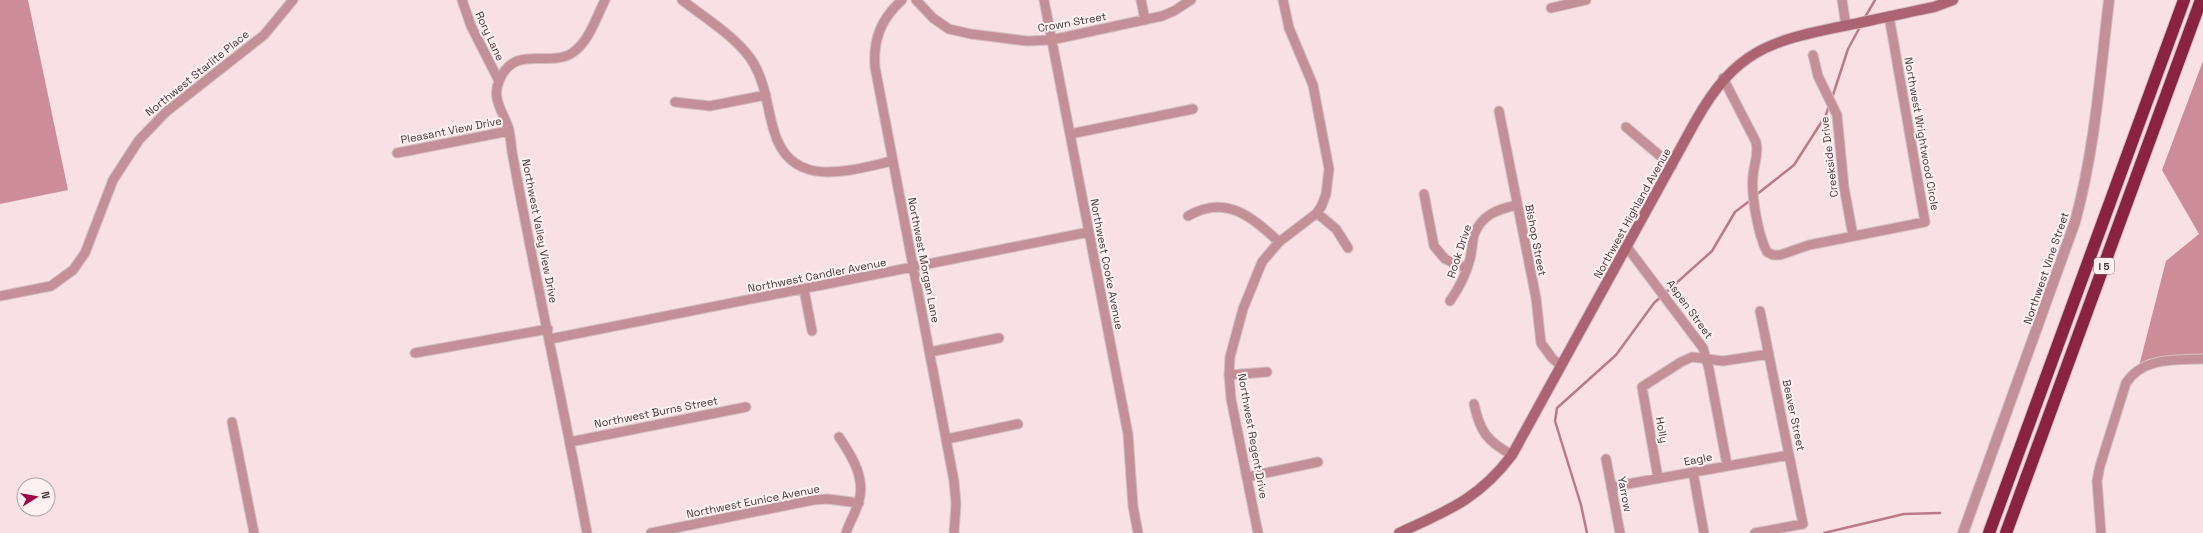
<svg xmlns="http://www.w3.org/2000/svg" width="2203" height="533" font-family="'Space Grotesk',sans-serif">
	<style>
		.forest { fill: #cd8d98 }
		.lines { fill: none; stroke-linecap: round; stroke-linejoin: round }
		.stream { stroke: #ba7b86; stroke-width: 2.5 }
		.minor-casing { stroke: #d4bfc2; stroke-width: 11 }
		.tertiary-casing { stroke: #d4bfc2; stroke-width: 12 }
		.secondary-casing { stroke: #d4bfc2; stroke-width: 12 }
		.motorway-casing { stroke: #d4bfc2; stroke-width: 14 }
		.minor { stroke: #c39098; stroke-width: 9 }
		.tertiary { stroke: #c39098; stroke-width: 10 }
		.secondary { stroke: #ad6472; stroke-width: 10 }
		.motorway { stroke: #8a2241; stroke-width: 12 }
		.labels { text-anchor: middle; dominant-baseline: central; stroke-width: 4; stroke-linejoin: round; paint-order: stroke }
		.shield { fill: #fff0f2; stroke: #7b7172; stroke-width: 1 }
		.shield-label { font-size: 10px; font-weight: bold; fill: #433a3b }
		.street-label { font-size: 11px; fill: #433a3b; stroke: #fff0f2 }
	</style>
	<rect width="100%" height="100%" fill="#f8e0e4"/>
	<path class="forest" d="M0,0H28L68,190L0,204Z
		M2203,61V354L2138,370L2166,261L2199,234L2162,170Z"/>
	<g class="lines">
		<path class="stream" d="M1864,19L1875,0
			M1832,98L1848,49L1861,25
			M1756,195L1794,165L1826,115L1829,105
			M1587,533L1581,505L1555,421L1557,408L1616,355L1654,303L1712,251L1735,212L1752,199
			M1824,533L1904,514L1940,513"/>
		<defs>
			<path id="minor" d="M462,0L471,26L499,81
				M682,0C705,18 740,39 754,64C766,85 767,108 774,131C791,190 848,171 892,161
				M902,0C881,19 873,39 875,67L954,481L956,504L954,533
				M916,0L933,18L949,29L971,34L1027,41L1051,40L1162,16L1174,11L1191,0
				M1044,0L1128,434L1133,506L1138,533
				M1141,0L1145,20
				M1842,0L1846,25
				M1551,8L1586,0
				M1813,55L1818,76L1837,115L1844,187L1853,236
				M1723,78L1756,142C1759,154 1754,164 1753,176C1751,195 1758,235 1767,252L1773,255H1780L1809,245L1925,222L1889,16
				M675,102L710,106L766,95
				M1499,111L1536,298L1541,343L1552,358L1561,366
				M1626,127L1672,166
				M1070,134L1193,109
				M397,153L509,131
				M1424,194L1434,246L1445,259L1467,269
				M1317,213L1336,229L1348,248
				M1188,216C1226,194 1252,217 1279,242
				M1627,247L1703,348L1709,369L1727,465
				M804,290L812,331
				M0,296L51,286L73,270L85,253L113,180L139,140L166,112L264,35L293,0
				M1450,301C1459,288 1466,275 1470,259C1472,252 1472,243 1474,235C1481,215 1498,209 1517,205
				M550,339L1089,232
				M930,352L999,338
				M415,353L548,329
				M1229,375L1267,372
				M1474,404C1480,432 1487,441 1512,455
				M232,422L254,533
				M839,437C852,456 867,480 858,504C855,514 849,523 846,533
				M947,439L1018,424
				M570,442L746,407
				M1606,459L1620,533
				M1693,472L1704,533
				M1247,477L1318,462
				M1658,478L1642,387L1681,362L1692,357L1723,361L1769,354
				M1611,487L1789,455
				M587,533C564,407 536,283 513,157C511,148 511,139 509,130C504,112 491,100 499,81C515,41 553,71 576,50C590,38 597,16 605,0
				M651,533L813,500L828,499L859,503
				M1258,533L1231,399L1229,375L1230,357L1243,309L1262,262L1279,242L1317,213L1322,205L1326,194L1329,169L1313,85L1289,28L1283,0
				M1755,533L1803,524L1760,311
				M2101,533L2097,481L2100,466L2126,383C2143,357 2175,360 2203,359"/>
			<path id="tertiary" d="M1963,533L2075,222C2095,149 2100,75 2109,0"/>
			<path id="secondary" d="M1399,533C1447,511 1479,499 1512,455L1695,122C1735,51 1768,41 1844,26C1874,20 1904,13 1934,7L1953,0"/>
			<path id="motorway" d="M1989,533L2184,0
				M2006,533L2201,0"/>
		</defs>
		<use href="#minor" class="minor-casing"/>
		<use href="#tertiary" class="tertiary-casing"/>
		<use href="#secondary" class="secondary-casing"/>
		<use href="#motorway" class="motorway-casing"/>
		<use href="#minor" class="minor"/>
		<use href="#tertiary" class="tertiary"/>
		<use href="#secondary" class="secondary"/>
		<use href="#motorway" class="motorway"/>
	</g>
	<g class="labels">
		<rect class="shield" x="2094" y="258" width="20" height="16" rx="3"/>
		<g class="shield-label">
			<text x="2104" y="266">I 5</text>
		</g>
		<g class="street-label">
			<text transform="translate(1072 22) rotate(-10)">Crown Street</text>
			<text transform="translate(490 36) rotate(65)">Rory Lane</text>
			<text transform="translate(197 73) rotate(-39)">Northwest Starlite Place</text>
			<text transform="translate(451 130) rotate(-11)">Pleasant View Drive</text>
			<text transform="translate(1922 134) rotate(80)">Northwest Wrightwood Circle</text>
			<text transform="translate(1829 157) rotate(-97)">Creekside Drive</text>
			<text transform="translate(1632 213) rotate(-61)">Northwest Highland Avenue</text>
			<text transform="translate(540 231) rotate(79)">Northwest Valley View Drive</text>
			<text transform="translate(1536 240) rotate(79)">Bishop Street</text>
			<text transform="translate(1459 251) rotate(-72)">Rook Drive</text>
			<text transform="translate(924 260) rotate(79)">Northwest Morgan Lane</text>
			<text transform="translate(1107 264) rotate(79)">Northwest Cooke Avenue</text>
			<text transform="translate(2046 268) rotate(-71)">Northwest Vine Street</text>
			<text transform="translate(817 275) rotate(-11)">Northwest Candler Avenue</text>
			<text transform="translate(1690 309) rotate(54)">Aspen Street</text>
			<text transform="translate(656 412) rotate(-11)">Northwest Burns Street</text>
			<text transform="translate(1794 415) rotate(78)">Beaver Street</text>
			<text transform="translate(1662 430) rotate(80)">Holly</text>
			<text transform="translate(1253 436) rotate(80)">Northwest Regent Drive</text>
			<text transform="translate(1698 459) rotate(-11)">Eagle</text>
			<text transform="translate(1625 494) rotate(79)">Yarrow</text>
			<text transform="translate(753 501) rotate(-11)">Northwest Eunice Avenue</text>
		</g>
	</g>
	<g transform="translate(36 497) rotate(79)"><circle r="19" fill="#fff0f2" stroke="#b4a7a9"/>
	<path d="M0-3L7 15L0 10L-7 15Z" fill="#a10644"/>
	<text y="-6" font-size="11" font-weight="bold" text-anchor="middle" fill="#433a3b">N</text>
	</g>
</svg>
